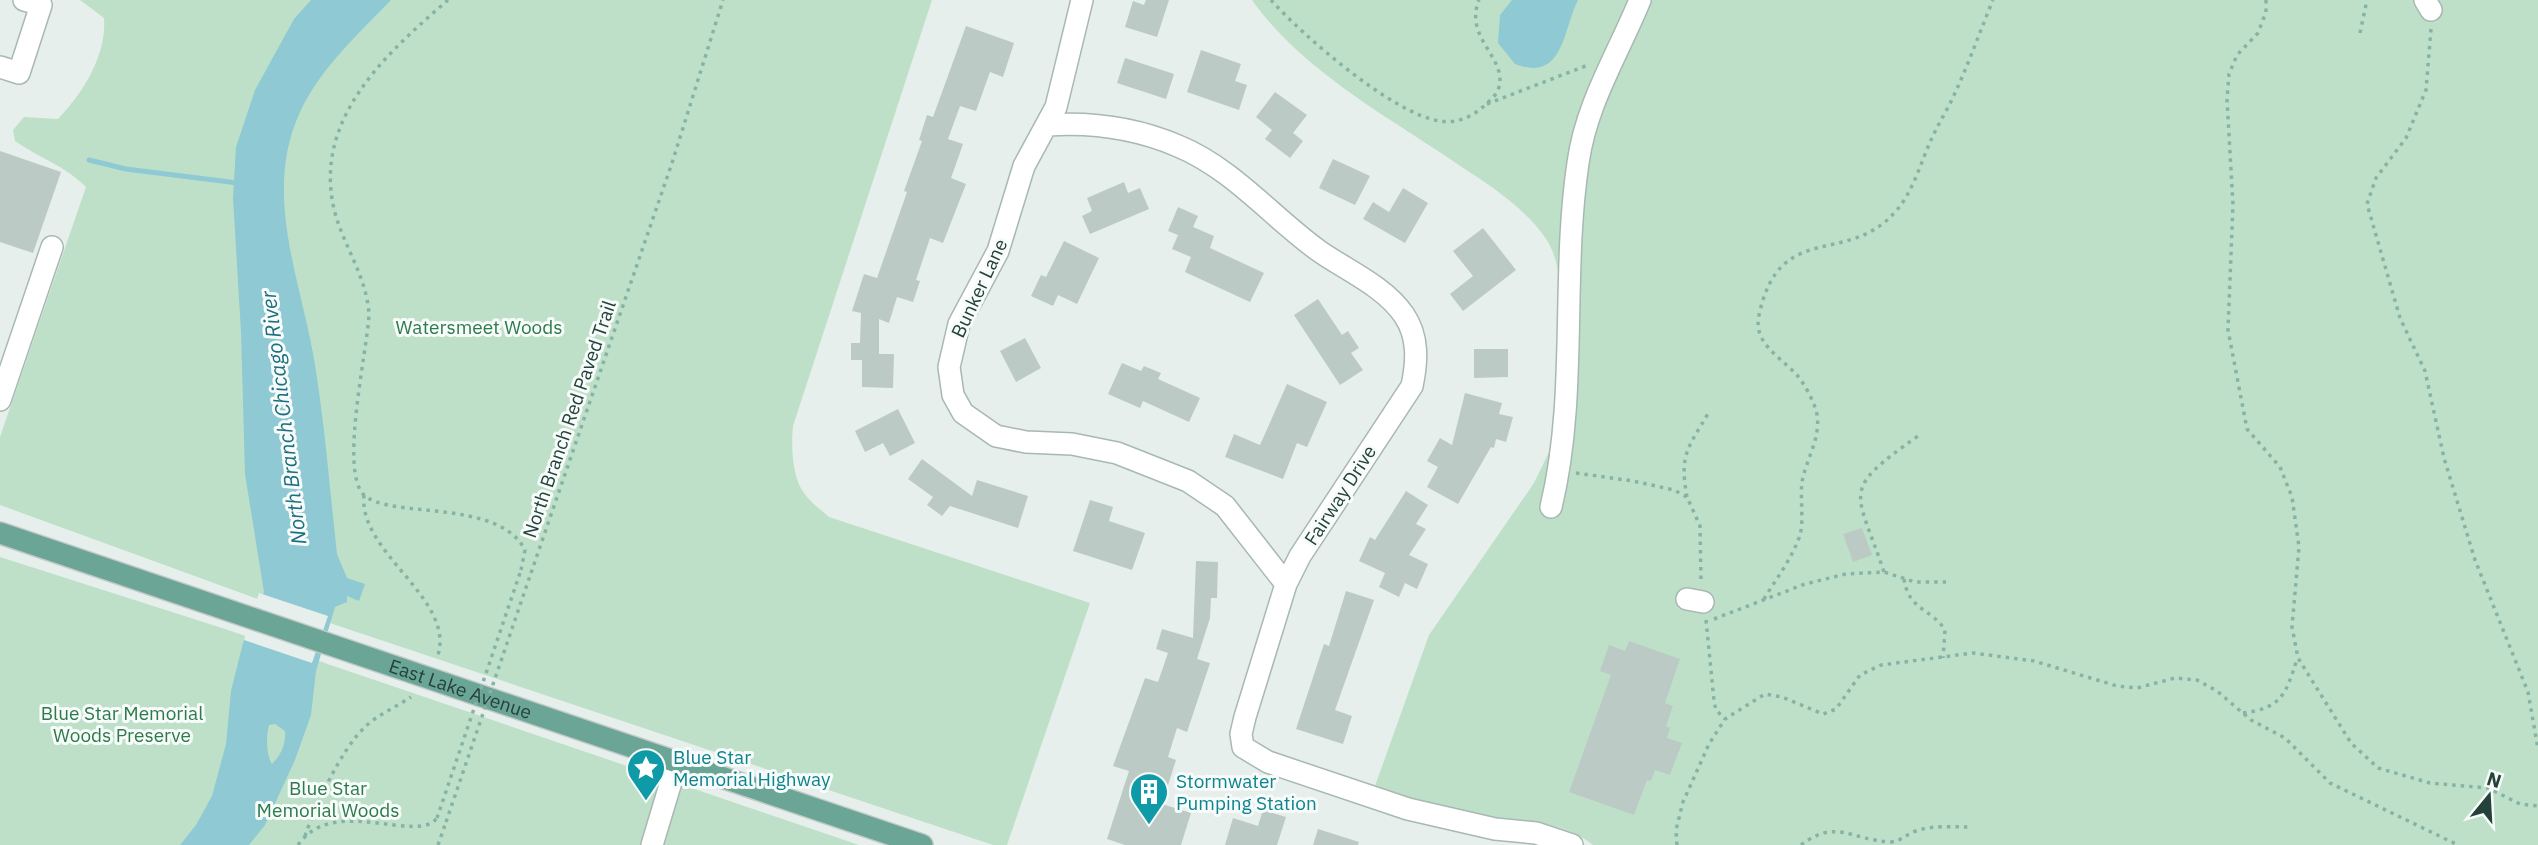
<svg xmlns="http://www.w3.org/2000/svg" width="2538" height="845" font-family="'IBM Plex Sans',sans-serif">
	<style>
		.green { fill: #bfe0c8 }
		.water { fill: #8ec9d4; fill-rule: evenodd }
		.pier { fill: #e6efeb }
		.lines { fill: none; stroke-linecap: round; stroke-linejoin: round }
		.stream { stroke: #8ec9d4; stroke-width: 5 }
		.building { fill: #bbcac4 }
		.minor-casing { stroke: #a8b8b2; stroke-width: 24 }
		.major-casing { stroke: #c2cac8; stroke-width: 24 }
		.path { stroke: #86b3a5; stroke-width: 3.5; stroke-dasharray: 3.5 5; stroke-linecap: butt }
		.minor { stroke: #fff; stroke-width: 21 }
		.major { stroke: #6aa596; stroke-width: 21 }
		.path-bridge { stroke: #86b3a5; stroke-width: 3.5; stroke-dasharray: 3.5 5; stroke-linecap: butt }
		.labels { text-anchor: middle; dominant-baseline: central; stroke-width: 6; stroke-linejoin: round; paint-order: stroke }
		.street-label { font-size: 19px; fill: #24423a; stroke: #f7fbf9 }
		.park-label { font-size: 19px; fill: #2d7a4b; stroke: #f7fbf9 }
		.culture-label { font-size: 19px; fill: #0d838f; stroke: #f7fbf9; text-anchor: start }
		.water-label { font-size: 21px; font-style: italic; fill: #1c6f80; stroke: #f7fbf9 }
	</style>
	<rect width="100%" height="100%" fill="#e6efeb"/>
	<path class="green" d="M80,0H932L793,426C791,446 792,477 804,493C810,502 821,510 829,517L1090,603L1007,845H993L255,598L0,505V437L86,187C64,165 41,159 15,141L13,130L24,117L58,119C83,93 107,55 104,18Z
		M1252,0H2538V845H1593C1563,820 1526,823 1490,817C1451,811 1413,799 1375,786L1429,635L1534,483L1553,444L1561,292C1559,273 1556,252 1544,236C1520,203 1484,182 1450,159C1381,113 1300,68 1252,0Z
		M0,557L222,628L859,845H0Z"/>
	<path class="water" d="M311,0H391C359,33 321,68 301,110C261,193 302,282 315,365C325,427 330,491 337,554L347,578L365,584L359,601L347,596V602L335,607L316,671L311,715L295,760L265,825L249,845H180L196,825L212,796L226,744L231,691L243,643L264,592L245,474L241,332L233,198L236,147L255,90L294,19ZM275,724L285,731C286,744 281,755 272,764C266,755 266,735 269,725Z
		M1512,0H1578C1563,29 1564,83 1515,64L1498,43L1500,15Z"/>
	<path class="pier" d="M259,593L328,616L312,663L244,640Z"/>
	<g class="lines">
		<path class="stream" d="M89,160L126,169L238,183"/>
	</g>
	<path class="building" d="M1146,0H1169L1157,37L1125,27L1133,1L1144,5Z
		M966,26L1014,43L1003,77L990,72L976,111L960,106L948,139L963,144L951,178L966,184L943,243L930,238L916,280L920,281L913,302L897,297L889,323L879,319V354H894L893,388L862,387V360H851V343H860L861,313L852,311L864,274L877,278L907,192L904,191L922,141L919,140L927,115L933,117Z
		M1201,50L1241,64L1235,81L1247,85L1239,110L1187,92Z
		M1125,58L1174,74L1166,99L1117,83Z
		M1275,92L1307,115L1293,133L1303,141L1290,158L1265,139L1272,130L1256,117Z
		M0,151L61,172L33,253L0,242Z
		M1333,159L1370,176L1355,205L1319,188Z
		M1124,182L1128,193L1140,188L1149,209L1090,234L1082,216L1092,211L1087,198Z
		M1403,188L1428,203L1405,243L1363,219L1373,202L1389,212Z
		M1178,207L1198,216L1193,227L1214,236L1210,248L1264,273L1250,302L1185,272L1191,257L1172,249L1178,235L1168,231Z
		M1483,228L1516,270L1463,311L1450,294L1473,276L1453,251Z
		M1064,241L1099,258L1077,304L1058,295L1053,306L1031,296L1041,275L1046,277Z
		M1318,299L1342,335L1348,331L1359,348L1351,353L1363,370L1340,385L1294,315Z
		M1025,338L1041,368L1016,382L1000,351Z
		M1474,349H1508V377L1474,378Z
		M1122,363L1141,371L1144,366L1161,373L1158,379L1200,398L1189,422L1143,401L1140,408L1108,394Z
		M1287,384L1327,402L1307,447L1297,443L1283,479L1225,457L1234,434L1260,445Z
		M1465,393L1502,403L1499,414L1513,417L1506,442L1496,439L1494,448L1491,447L1458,504L1427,487L1438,467L1427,461L1440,438L1452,445Z
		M898,409L915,443L890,456L883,443L865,452L855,431Z
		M922,459L972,496L977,480L1028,496L1018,528L950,506L942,516L927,505L933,497L908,479Z
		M1406,491L1428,505L1416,524L1426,529L1409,555L1428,564L1417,589L1405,583L1399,597L1379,587L1385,573L1359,561L1370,537L1375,540Z
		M1090,500L1113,507L1109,521L1145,533L1132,570L1073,551Z
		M1862,528L1872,555L1853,562L1843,534Z
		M1196,561L1218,562L1217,598H1211L1210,618L1197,659L1210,663L1187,732L1177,728L1168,757L1176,760L1162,804L1191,813L1181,845H1125L1107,839L1129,771L1113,766L1145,678L1158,682L1168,653L1156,649L1162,629L1193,638Z
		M1346,591L1374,600L1335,710L1352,716L1343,744L1296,729L1324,644L1329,646Z
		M1629,641L1680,659L1665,703L1673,706L1666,726L1670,728L1667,738L1682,743L1670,775L1655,770L1651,781L1647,780L1634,815L1569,792L1611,675L1600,671L1609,645L1625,651Z
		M1263,810L1286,817L1277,845H1225L1233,818L1258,826Z
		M1318,829L1359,842L1358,845H1313Z"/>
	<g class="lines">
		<defs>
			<path id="minor" d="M1082,0L1056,107L1024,166L998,251L959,324L949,367L953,395L963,413L996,436L1026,442L1072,444L1117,453L1188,481L1225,506L1286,584
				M2425,0L2431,10
				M0,67L19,73L41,5L24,0
				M1048,125C1094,122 1136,128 1178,146C1232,168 1273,218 1319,251C1346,270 1384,286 1404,315C1419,337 1417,362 1412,386L1300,556L1286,584L1245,717L1241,734L1243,747L1268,762L1408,809L1495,829L1536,833L1572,845
				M0,400L52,247
				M1551,507C1578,396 1561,277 1578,163C1586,104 1618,54 1640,0
				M1687,599L1703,602
				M652,845L677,762"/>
			<g id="major">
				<path id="s1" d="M0,533L922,845"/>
			</g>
		</defs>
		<use href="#minor" class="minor-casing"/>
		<use href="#major" class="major-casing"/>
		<path class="path" d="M448,0C387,53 313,118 334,209C343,246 367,276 369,315C367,352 340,468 363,494C387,520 498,497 525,550L521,570
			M1271,0C1302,35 1394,115 1440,121C1456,124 1472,117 1484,106C1489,101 1495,97 1498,90C1510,59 1463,39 1479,0
			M2266,0V12L2258,33L2237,55L2229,74L2227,100L2233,204L2228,330L2247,429L2280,467L2292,497L2299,547L2292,627L2298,658L2351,743L2378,768L2430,783L2488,788L2520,804L2538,806
			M2431,29L2426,90L2406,138L2376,178L2367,204L2400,318L2425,371L2444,458L2475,560L2528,692L2538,749
			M2360,33L2367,0
			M1487,104L1588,65
			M1576,473L1633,481L1674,490L1687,497L1700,526L1701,581
			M364,495C358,553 455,598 438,655
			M1687,497C1679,454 1688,448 1709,412
			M1884,572C1856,488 1839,492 1918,436
			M531,573L672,163L723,0
			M1904,579C1909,611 1931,608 1945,630L1943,658
			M1764,599C1776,579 1793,557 1800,535C1804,521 1800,498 1802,482C1806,459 1823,435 1816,410C1812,398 1804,383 1796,374C1778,355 1753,343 1759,315C1780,218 1847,268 1896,211C1913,192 1921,162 1931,140C1938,124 1948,109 1955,93C1969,63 1980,31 1993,0
			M1714,619L1805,584L1846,574L1884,572L1915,582H1946
			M1706,620L1714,701L1716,710L1725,719
			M2243,713C2282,708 2286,694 2297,659
			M305,836C315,806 342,748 365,727C377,715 396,707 411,697
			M298,845C333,794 417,845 437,818
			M438,845L446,822
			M1677,845L1676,830L1683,802L1709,744L1725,719L1765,694L1782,697L1823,714L1836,709L1860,675L1881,665L1973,653L2034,661L2117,686L2137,688L2175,678L2197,680L2217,691L2251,720L2285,738L2330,783L2458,845
			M1801,845C1837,818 1850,840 1891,842C1902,841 1906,834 1916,831C1932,825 1951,827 1968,827"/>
		<use href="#minor" class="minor"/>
		<use href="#major" class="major"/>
		<path class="path-bridge" d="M437,818L521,570
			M446,822L531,573"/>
	</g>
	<defs>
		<symbol id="sight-pin" viewBox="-11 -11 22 30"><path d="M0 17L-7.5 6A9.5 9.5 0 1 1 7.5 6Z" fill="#0f9aa8" stroke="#f7fbf9"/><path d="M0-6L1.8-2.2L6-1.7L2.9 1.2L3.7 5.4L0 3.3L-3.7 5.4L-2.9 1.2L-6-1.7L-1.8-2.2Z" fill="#fff"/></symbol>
		<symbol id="building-pin" viewBox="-11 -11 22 30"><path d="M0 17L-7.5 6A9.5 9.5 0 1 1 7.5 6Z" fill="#0f9aa8" stroke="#f7fbf9"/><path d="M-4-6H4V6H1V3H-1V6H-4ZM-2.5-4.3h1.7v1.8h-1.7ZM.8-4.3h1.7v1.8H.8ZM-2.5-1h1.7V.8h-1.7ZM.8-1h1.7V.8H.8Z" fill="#fff"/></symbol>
	</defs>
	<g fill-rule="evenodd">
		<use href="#sight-pin" x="624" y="746" width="44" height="60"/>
		<use href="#building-pin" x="1127" y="770" width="44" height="60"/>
	</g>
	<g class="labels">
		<g class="street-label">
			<text transform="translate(979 288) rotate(-65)">Bunker Lane</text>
			<text transform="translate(569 419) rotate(-71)">North Branch Red Paved Trail</text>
			<text transform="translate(1340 495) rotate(-57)">Fairway Drive</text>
			<text stroke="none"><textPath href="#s1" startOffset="486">East Lake Avenue</textPath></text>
		</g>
		<g class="park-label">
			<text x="479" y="327">Watersmeet Woods</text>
			<text x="122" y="713">Blue Star Memorial<tspan x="122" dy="22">Woods Preserve</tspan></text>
			<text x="328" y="788">Blue Star<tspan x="328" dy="22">Memorial Woods</tspan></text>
		</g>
		<g class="culture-label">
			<text x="673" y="757">Blue Star<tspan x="673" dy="22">Memorial Highway</tspan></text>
			<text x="1176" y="781">Stormwater<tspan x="1176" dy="22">Pumping Station</tspan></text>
		</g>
		<g class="water-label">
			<text transform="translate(283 418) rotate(-97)">North Branch Chicago River</text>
		</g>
	</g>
	<g transform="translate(2489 796) rotate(18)" stroke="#f7fbf9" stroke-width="5" paint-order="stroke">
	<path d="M0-5L12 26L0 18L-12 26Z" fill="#24423a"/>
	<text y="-10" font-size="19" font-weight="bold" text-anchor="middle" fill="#24423a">N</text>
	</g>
</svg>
